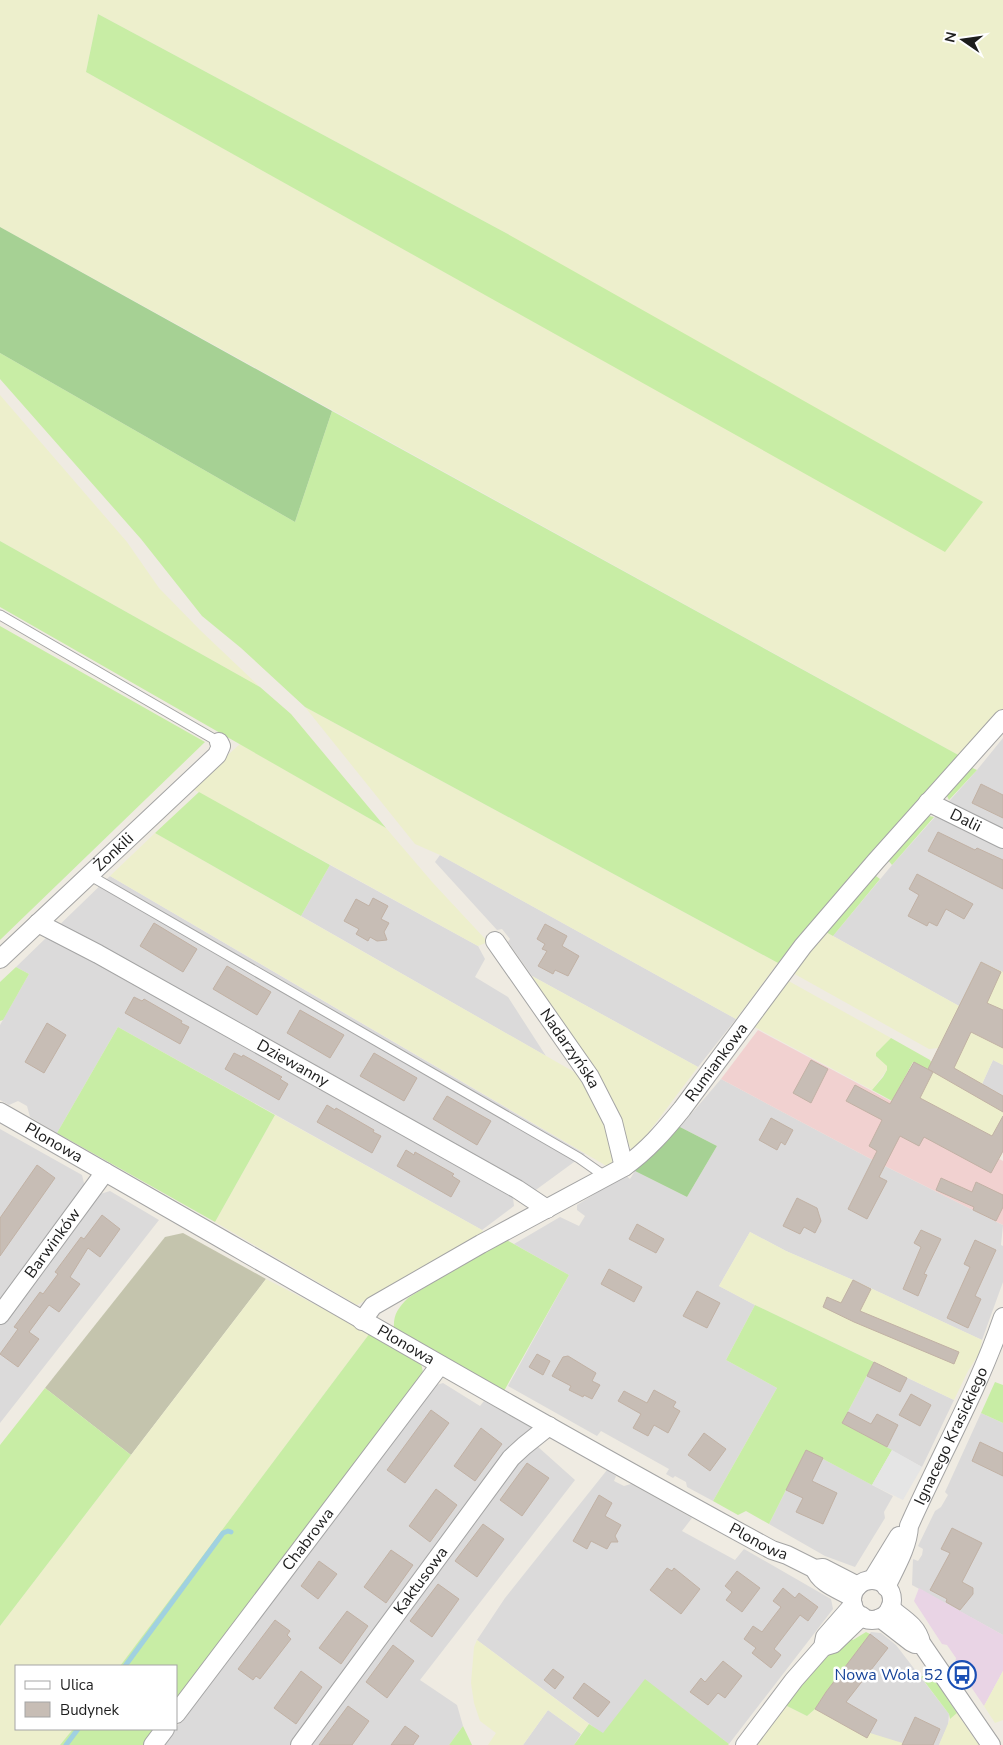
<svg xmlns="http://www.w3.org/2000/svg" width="1003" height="1745" font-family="'Nunito Sans',sans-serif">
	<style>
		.residential { fill: #dbdada }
		.commercial { fill: #f1d1d0 }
		.industrial { fill: #e9d4e5 }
		.construction { fill: #c4c4ad }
		.farmland { fill: #edefcc; fill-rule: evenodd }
		.grass { fill: #c8eda5 }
		.forest { fill: #a6d194 }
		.parking { fill: #e5e5e5 }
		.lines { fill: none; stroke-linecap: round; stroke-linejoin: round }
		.stream { stroke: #a0d1e0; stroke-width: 5 }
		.building { fill: #c7bdb5; stroke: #c1b1a4 }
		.lane-casing { stroke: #a4a4a4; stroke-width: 11 }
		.street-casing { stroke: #a4a4a4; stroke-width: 20 }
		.lane { stroke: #fff; stroke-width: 9 }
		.street { stroke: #fff; stroke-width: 18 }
		.labels { text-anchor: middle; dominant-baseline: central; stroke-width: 5; stroke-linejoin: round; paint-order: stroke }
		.street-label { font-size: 16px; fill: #1d1d1d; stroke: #fff }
		.transit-label { font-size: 16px; fill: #164399; stroke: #fff; text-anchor: end }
	</style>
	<rect width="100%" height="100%" fill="#efebe2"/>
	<path class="residential" d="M1003,738V972L959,1006L833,936L892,865L977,770Z
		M440,855L736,1019L698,1067L532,976L508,942L510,939L502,929L497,930L435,862Z
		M330,865L478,946L485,959L475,977L508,997L546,1056L301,916Z
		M110,876L585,1154L533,1192L517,1189L513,1198L514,1206L482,1230L118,1027L57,1133L30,1117L27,1106L18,1101L9,1105L0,1100V1025L29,974L16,967Z
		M993,1060L1003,1065V1096L982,1084Z
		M721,1079L867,1157L1003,1225L1001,1245L1003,1246V1282L982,1340L853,1280L786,1251L750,1232L719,1286L755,1305L726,1360L777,1388L713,1501L687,1487L686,1482L675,1476L673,1478L666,1474L669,1469L601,1431L597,1436L508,1386L569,1275L514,1244L560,1217L579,1226L585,1216L577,1210V1205L625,1175L630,1179L635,1171L687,1197L717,1146L680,1127Z
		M0,1129L82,1175L85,1187L97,1195L110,1191L159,1220L0,1423Z
		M874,1362L954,1400L922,1467L842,1423Z
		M443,1383L480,1406L484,1401L534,1429L537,1446L575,1480L420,1680L457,1705L463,1726L449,1745H163L433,1386Z
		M981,1413L1003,1423V1635L912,1585L913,1559L918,1561L922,1555L923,1549L918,1546L935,1511L941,1507L948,1495L945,1492Z
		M806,1450L893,1496L884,1512L885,1518L855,1567L825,1556L769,1524Z
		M607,1470L616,1476L614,1481L624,1486L631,1484L692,1518L682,1531L735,1560L744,1549L831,1599L833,1609L729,1744L645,1680L603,1734L477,1640L505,1598Z
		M871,1632L881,1633L896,1645L949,1714L948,1725L939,1745H909L867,1738L815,1709L840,1672Z
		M548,1710L581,1734L574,1745H523Z"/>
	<path class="commercial" d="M758,1030L1003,1161V1225L867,1157L721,1079Z"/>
	<path class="industrial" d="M919,1588L1003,1635V1671L984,1706L955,1663L956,1658L947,1645L942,1644L914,1601Z"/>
	<path class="construction" d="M183,1233L266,1279L131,1455L45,1388L165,1237Z"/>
	<path class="farmland" d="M0,0H1003V711L962,757L0,227ZM98,14L506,233L945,551L86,72Z
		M0,395L127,542L159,588L200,630L260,687L0,541Z
		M305,707L778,963L736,1019L440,855L415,844Z
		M240,744L386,828L433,883L488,942L478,946L191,788Z
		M155,833L583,1077L604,1114L614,1148L613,1160L610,1168L110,876Z
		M824,931L959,1006L981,962L1003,972V1065L993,1060L982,1084L1003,1096V1116L998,1125L990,1149L1002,1155L998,1159L892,1101L914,1062L933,1072L939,1048L929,1049L791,972Z
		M532,976L698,1067L633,1153L624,1136L616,1106Z
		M785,979L891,1038L887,1044L878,1050L887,1066V1070L872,1090L751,1025Z
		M275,1115L482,1230L485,1234L357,1305L215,1222Z
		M750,1232L786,1251L853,1280L982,1340L979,1354L968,1371L954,1400L755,1305L719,1286Z
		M266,1279L370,1333L120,1666H16V1729H73L60,1745H0V1626Z
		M477,1640L589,1724L581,1734L548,1710L523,1745H488L496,1733L480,1721L474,1703L471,1683L474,1647Z
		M1003,1671V1720L995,1723L984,1706Z
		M785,1705L807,1716L815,1709L866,1737L870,1733L909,1745H754Z
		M957,1713L979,1745H939L950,1719Z"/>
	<path class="grass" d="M98,14L506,233L983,502L945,552L86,72Z
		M0,353L295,522L332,411L962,757C899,824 836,891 778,963L305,707L241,648L202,616L141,539L0,379Z
		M0,541L260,687L291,714L386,828L0,607Z
		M0,626L205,742L0,940Z
		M968,766L977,770L949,800L945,792Z
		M199,792L330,865L301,916L155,833Z
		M924,815L934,817L892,865L888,860Z
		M872,873L880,879L833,936L824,931Z
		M16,967L29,974L3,1020L0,1021V982Z
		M118,1027L275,1115L215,1222L57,1133Z
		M891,1038L930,1060L935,1070L933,1072L913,1062L892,1101L872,1090L883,1077L887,1070V1066L876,1056V1053Z
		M503,1238L569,1275L504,1391L394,1329C393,1315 398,1308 408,1298Z
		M755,1305L874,1362L842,1423L892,1450L872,1485L806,1450L769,1524L746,1511L738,1515L713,1501L777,1388L726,1360Z
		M370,1333L421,1363L424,1377L176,1703V1666H120Z
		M995,1382L1003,1385V1423L981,1413Z
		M45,1388L131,1455L0,1626V1445Z
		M866,1632L870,1634L826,1692L815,1709L807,1716L785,1705L802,1682L848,1636L853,1640Z
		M928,1673L931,1674L957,1713L950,1719L949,1714L921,1677Z
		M645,1679L729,1744L728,1745H574L589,1724L603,1733Z
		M463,1726L472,1745H449Z
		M73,1729H157L144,1745H60Z"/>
	<path class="forest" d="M0,227L332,411L295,522L0,353Z
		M674,1126L680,1127L717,1146L687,1197L635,1171Z"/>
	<path class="parking" d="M892,1450L922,1467L903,1500L872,1485Z"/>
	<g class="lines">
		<path class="stream" d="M125,1666L223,1533L228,1531L231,1532
			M66,1745L78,1729"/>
	</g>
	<path class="building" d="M981,784L1003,795V818L972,803Z
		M938,832L975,850L977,848L1003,860V889L928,851Z
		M917,874L973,904L964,919L946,909L937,926L929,922L927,926L908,916L919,895L909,889Z
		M373,898L388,906L381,919L389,923L384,932L387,940L377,941L370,937L368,941L356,934L359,929L344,921L356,899L369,906Z
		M154,923L197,949L183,972L140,946Z
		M545,924L567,936L562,946L579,956L568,976L555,970L553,974L538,966L547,951L542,949L545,944L537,939Z
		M981,962L1001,972L987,1003L1003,1010V1048L971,1032L954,1068L1003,1096V1112L928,1069Z
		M227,966L271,992L257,1015L213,989Z
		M134,997L142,1001L144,999L182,1021L181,1023L189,1027L180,1044L125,1013Z
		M300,1010L344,1035L330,1058L287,1033Z
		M47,1023L66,1035L44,1073L25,1062Z
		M234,1053L242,1057L243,1055L282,1077L280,1079L288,1084L279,1100L225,1069Z
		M374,1053L417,1078L404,1101L360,1076Z
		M811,1060L828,1069L811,1103L793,1093Z
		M914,1062L933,1072L920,1098L992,1136L1003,1116V1151L991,1173L924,1137L919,1146L900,1136L879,1177L887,1181L867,1219L848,1209L877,1151L869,1146L882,1120L846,1101L855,1085L890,1104Z
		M447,1096L491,1121L477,1145L433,1119Z
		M327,1105L335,1110L336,1108L374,1130L373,1132L381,1136L372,1153L317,1122Z
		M771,1118L793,1130L785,1145L781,1142L777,1150L759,1140Z
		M406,1150L414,1155L415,1152L454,1174L452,1176L460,1181L451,1197L397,1166Z
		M37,1165L55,1178L0,1256V1218Z
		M941,1178L972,1192L976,1182L1003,1195V1207L996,1221L973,1210L974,1207L936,1190Z
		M797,1198L817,1208L821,1221L815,1233L804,1227L800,1234L783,1226Z
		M102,1215L120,1229L100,1257L88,1248L70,1277L80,1284L59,1312L49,1305L29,1332L39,1339L18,1367L0,1354L18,1329L14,1327L40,1292L43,1294L58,1274L55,1272L81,1237L84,1239Z
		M637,1224L664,1239L656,1253L629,1239Z
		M921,1230L941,1239L924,1274L927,1275L918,1296L903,1289L921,1247L914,1243Z
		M975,1240L996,1250L975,1296L981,1299L968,1328L947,1318L970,1267L964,1264Z
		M609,1269L642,1287L634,1302L601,1284Z
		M853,1280L871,1289L860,1311L959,1352L954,1364L854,1322L823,1307L827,1297L841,1303Z
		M697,1291L720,1303L707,1328L683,1316Z
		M537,1354L550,1361L543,1375L529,1367Z
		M568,1356L596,1373L592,1381L600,1385L592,1399L584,1395L583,1397L569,1390L571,1386L552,1376L563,1357Z
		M874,1362L907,1378L900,1392L867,1376Z
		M654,1390L676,1402L673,1407L680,1411L668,1433L654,1425L648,1436L633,1428L641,1414L618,1401L624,1391L647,1403Z
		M911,1394L931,1405L920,1426L899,1415Z
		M431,1410L449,1423L405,1483L387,1470Z
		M848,1412L871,1424L877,1414L898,1425L887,1447L842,1423Z
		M481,1428L502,1444L475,1481L454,1466Z
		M704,1433L726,1449L710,1471L688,1455Z
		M980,1442L1003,1453V1476L972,1461Z
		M806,1450L823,1458L812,1481L837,1493L823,1524L796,1512L803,1498L786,1490Z
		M527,1463L549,1478L522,1516L500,1500Z
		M436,1489L457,1505L430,1542L409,1526Z
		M599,1495L612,1503L605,1516L621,1525L615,1536L618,1542H611L607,1549L591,1541L587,1549L573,1541Z
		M483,1524L504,1539L477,1577L455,1561Z
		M952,1528L982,1543L962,1582L973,1588V1594L960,1610L946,1602L947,1599L930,1590L950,1553L941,1549Z
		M391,1550L413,1565L386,1603L364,1587Z
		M319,1561L337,1574L318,1599L301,1586Z
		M667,1568L672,1571L674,1568L700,1589L681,1614L650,1590Z
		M737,1571L760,1588L742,1612L726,1600L732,1592L725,1586Z
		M438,1584L459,1599L432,1637L410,1621Z
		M783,1588L795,1598L799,1593L818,1607L808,1621L800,1615L774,1649L781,1655L771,1668L752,1653L756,1648L744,1639L753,1626L762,1632L771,1620L781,1607L773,1601Z
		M347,1611L368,1626L341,1664L319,1648Z
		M275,1620L290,1631L287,1635L291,1639L260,1679L256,1676L253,1680L238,1669Z
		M870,1634L888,1648L846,1702L877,1720L867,1738L815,1709L826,1692Z
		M393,1645L414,1661L387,1698L366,1682Z
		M723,1661L742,1676L725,1698L718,1693L708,1705L690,1692L701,1678L705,1682Z
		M553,1669L564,1677L555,1689L544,1680Z
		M301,1671L322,1687L296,1724L274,1708Z
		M584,1683L610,1702L598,1717L573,1698Z
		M348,1706L369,1721L352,1745H319Z
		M915,1717L940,1729L933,1745H902Z
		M405,1726L419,1736L413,1745H391Z"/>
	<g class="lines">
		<defs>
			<path id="lane" d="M0,615L219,742
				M89,875L579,1158L606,1177"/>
			<g id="street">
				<path id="s1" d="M928,802L1003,839"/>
				<path id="s2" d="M38,923L98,954L517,1189L547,1209"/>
				<path id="s3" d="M495,941L590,1077L613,1122L624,1167"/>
				<path id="s4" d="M0,959L217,755L221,746L219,742"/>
				<path id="s5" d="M0,1112C257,1258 512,1409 772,1550L787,1555L815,1569L823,1568L858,1586"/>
				<path id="s6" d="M0,1315L105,1172"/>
				<path id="s7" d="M362,1321L373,1306L481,1244L624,1167C647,1151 665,1130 682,1109L803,946L876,861L1003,719"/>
				<path d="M815,1569C819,1583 840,1590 852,1597"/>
				<path d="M872,1580L899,1536"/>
				<circle cx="872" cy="1600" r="20"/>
				<path id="s8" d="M886,1587C895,1568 908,1547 909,1526C940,1456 978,1390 1003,1317"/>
				<path d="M890,1608C902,1618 918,1626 921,1643L991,1745"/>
				<path d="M880,1618L911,1642L915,1644L921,1643"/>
				<path d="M823,1647L833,1644L862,1616"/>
				<path id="s9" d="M176,1714L440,1365"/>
				<path d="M153,1745L165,1729"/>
				<path id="s10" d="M300,1745L511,1458L524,1446L549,1426"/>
				<path d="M745,1745L794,1680L823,1647L825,1637L853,1605"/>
			</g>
		</defs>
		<use href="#lane" class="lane-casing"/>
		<use href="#street" class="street-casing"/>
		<use href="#lane" class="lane"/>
		<use href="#street" class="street"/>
	</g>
	<defs>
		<symbol id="bus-ring" viewBox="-11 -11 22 22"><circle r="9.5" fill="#fff" stroke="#1a4fb4" stroke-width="1.5"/><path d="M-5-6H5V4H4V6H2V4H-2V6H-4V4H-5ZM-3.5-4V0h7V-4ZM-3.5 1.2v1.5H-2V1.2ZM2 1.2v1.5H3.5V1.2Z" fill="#1a4fb4"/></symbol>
	</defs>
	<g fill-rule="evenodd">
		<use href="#bus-ring" x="946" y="1659" width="32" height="32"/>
	</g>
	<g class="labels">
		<g class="street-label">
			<text stroke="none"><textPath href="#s1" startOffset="42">Dalii</textPath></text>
			<text stroke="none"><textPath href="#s4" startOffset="156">Żonkili</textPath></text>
			<text stroke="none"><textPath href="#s3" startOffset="131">Nadarzyńska</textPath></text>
			<text stroke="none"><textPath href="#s7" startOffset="446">Rumiankowa</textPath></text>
			<text stroke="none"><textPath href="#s2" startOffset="291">Dziewanny</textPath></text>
			<text stroke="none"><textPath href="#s5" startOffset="62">Plonowa</textPath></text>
			<text stroke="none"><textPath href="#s6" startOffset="89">Barwinków</textPath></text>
			<text stroke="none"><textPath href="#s5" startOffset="468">Plonowa</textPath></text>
			<text stroke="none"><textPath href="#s8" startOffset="165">Ignacego Krasickiego</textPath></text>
			<text stroke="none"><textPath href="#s9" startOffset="219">Chabrowa</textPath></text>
			<text stroke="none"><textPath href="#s5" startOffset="872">Plonowa</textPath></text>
			<text stroke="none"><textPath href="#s10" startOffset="204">Kaktusowa</textPath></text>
		</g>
		<g class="transit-label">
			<text x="943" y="1675">Nowa Wola 52</text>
		</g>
	</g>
	<rect x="15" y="1665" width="162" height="65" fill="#ffffff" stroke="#a5a5a5"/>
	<rect x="25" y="1681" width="25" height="8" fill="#ffffff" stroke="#a5a5a5"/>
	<text x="60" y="1690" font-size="15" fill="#1d1d1d">Ulica</text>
	<rect x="25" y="1702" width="25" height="15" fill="#c7bdb5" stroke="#a5a5a5"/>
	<text x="60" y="1715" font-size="15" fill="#1d1d1d">Budynek</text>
	<g transform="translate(963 40) rotate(283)" stroke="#ffffff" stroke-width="4" paint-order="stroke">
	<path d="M0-4L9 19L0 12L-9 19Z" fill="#1d1d1d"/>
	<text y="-8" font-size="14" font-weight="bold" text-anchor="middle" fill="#1d1d1d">N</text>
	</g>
</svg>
